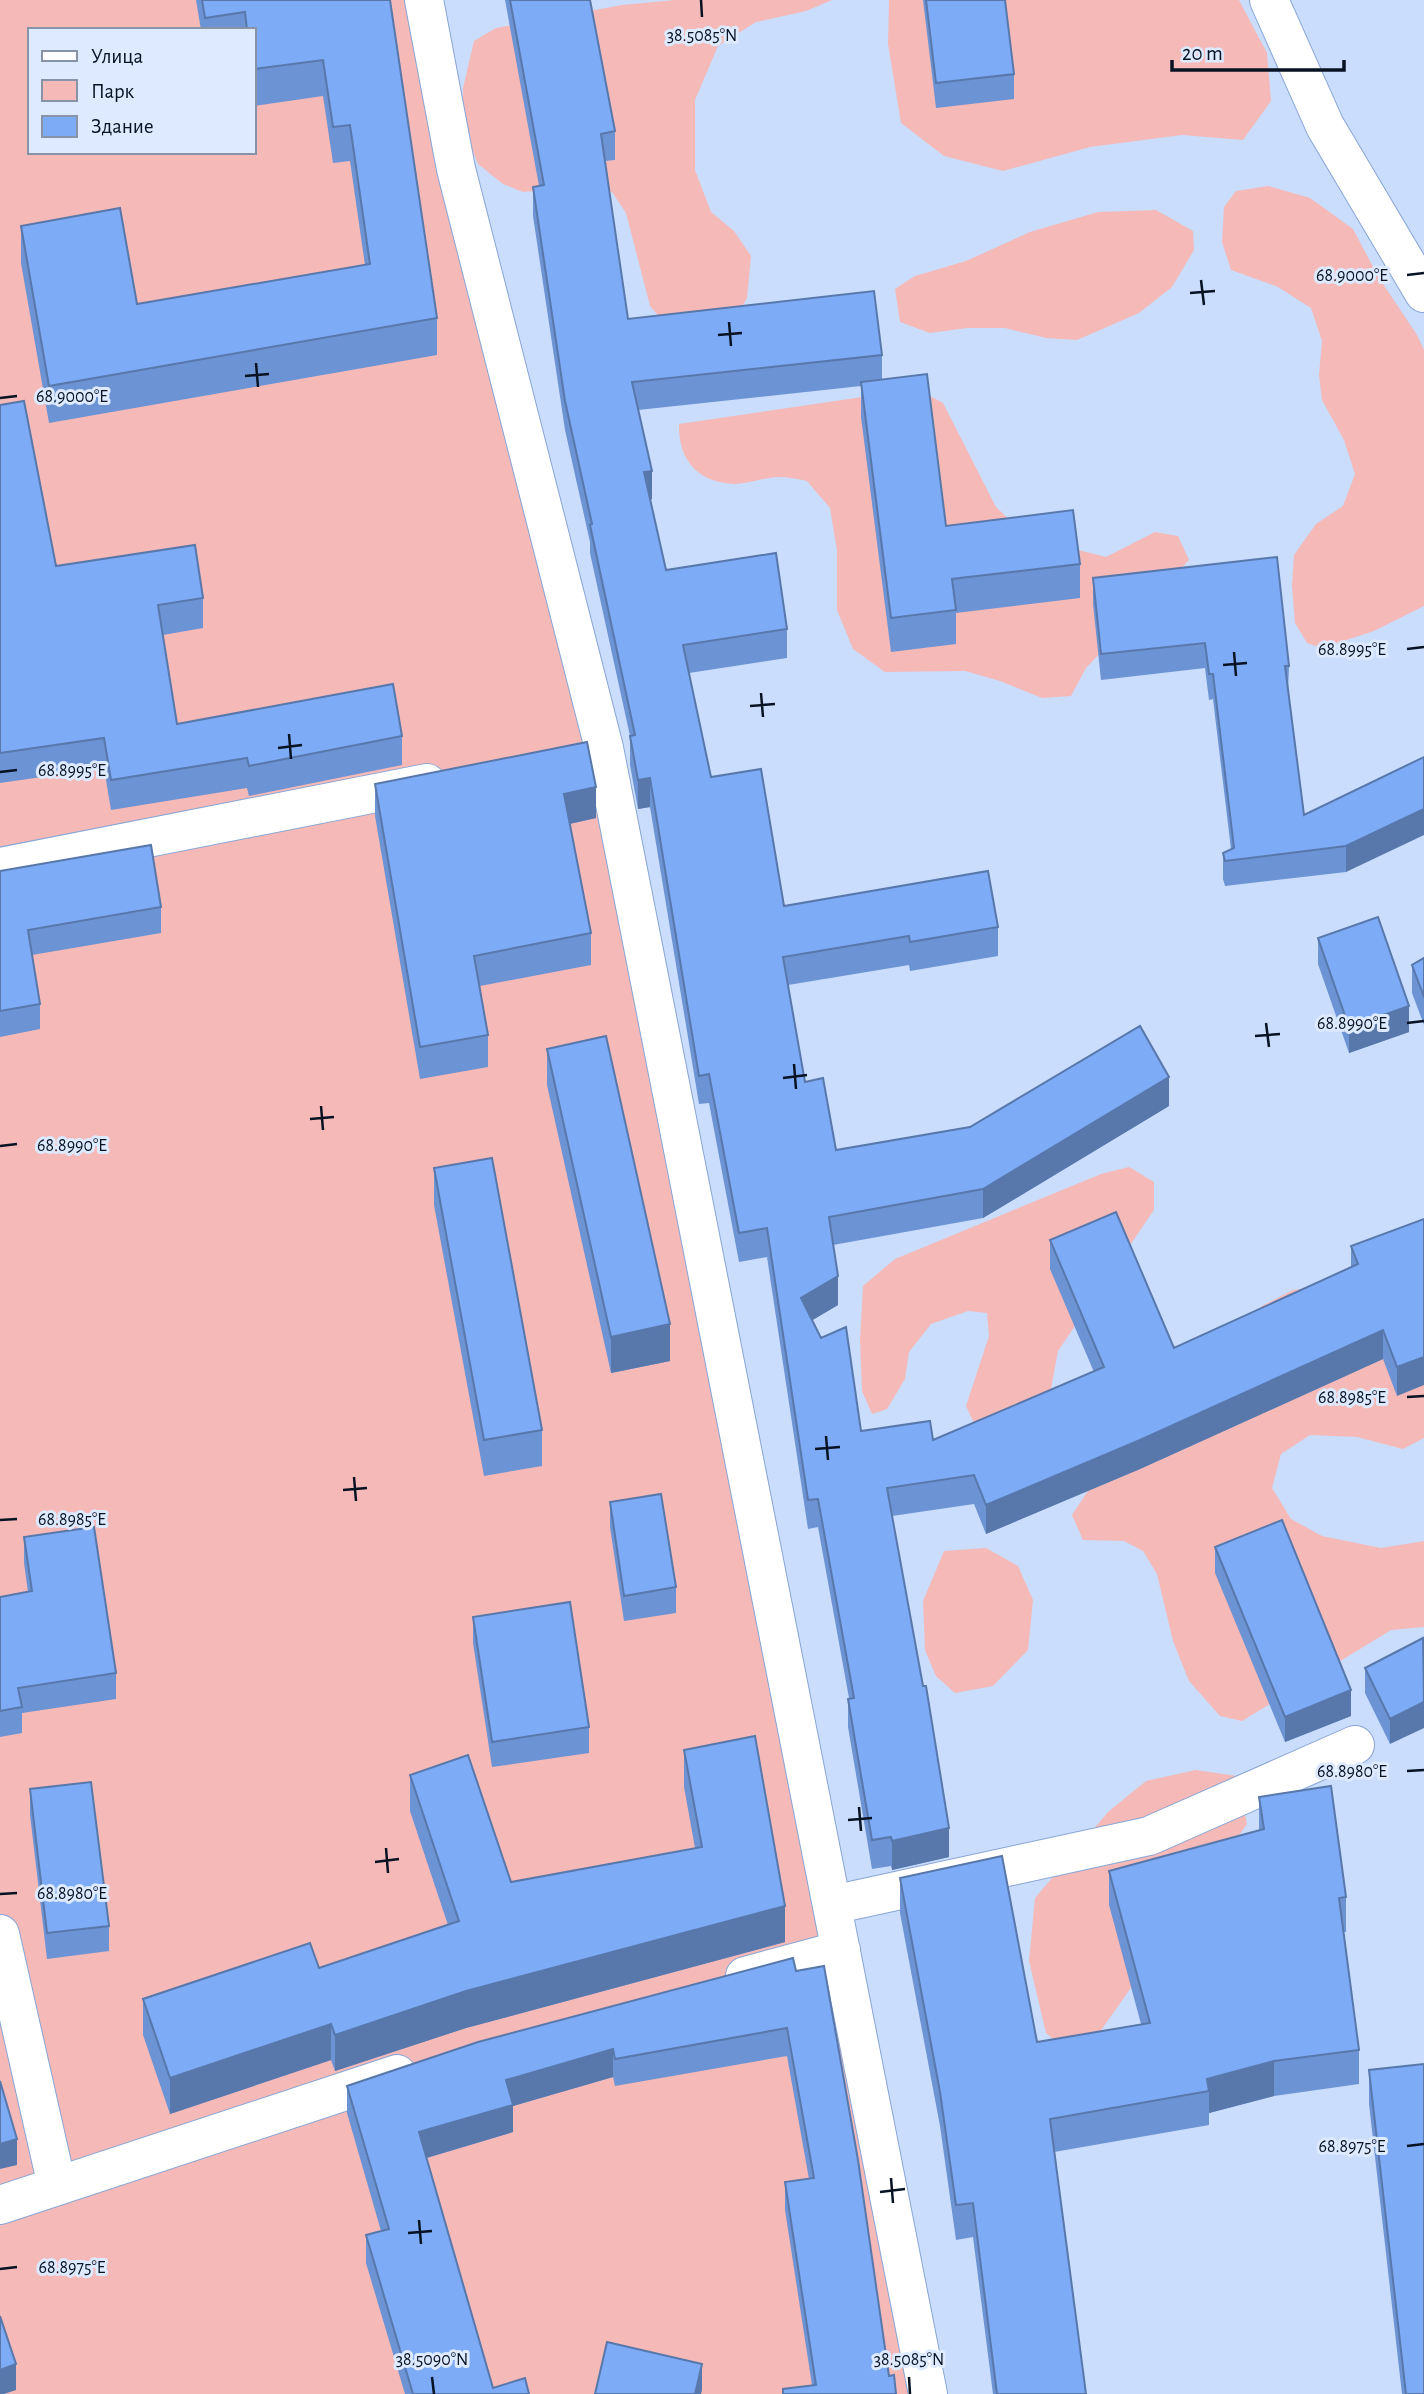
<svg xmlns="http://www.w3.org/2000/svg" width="1424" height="2394" font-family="'Alegreya Sans',sans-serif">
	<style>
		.green { fill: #f5b9b8; fill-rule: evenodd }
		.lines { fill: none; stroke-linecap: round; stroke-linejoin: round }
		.minor-casing { stroke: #87a5d6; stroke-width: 40 }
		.minor { stroke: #fff; stroke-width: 38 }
		.wall { fill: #6c93d4 }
		.shaded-wall { fill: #5878ac }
		.building { fill: #7dabf6; stroke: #5878ac; stroke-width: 2 }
		.ticks { fill: none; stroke: #071223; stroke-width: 2.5 }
		.ticks-label { font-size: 18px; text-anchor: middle; fill: #071223; stroke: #ddeaff; stroke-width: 6; stroke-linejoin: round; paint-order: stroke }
	</style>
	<rect width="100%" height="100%" fill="#caddfc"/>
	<path class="green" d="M0,0H424L604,748L928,2394H0ZM30,30H254V152H30Z
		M675,0H832L806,11L756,22L718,46L695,100V170L711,212L734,231L751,256L747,298L731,325L669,328L650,306L626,213L612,192L582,186L523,192L503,184L478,164L462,125L463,88L474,41L496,28L622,5Z
		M889,0H1239L1267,53L1271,101L1243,140L1182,135L1090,147L1003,171L944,156L901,123L888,44Z
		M1268,186L1310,198L1353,229L1379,278L1417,335L1424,350V606L1374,631L1322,648L1307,643L1295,623L1292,585L1294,555L1316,524L1343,506L1355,474L1344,440L1322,400L1319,375L1322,341L1311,308L1278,287L1231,270L1222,242L1224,207L1236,191Z
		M1156,210L1193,231L1194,250L1172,287L1139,313L1077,340L1046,338L1005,328H967L930,333L900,322L895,289L915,276L966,261L1030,232L1098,212Z
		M917,389L943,403L996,507L1027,537L1106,557L1155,532L1178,536L1189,560L1086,668L1071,696L1042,698L1000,681L965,671L885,672L853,649L837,610V551L830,508L807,481C798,479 788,477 779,477C764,477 750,484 735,484C698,483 678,460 679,424Z
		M1129,1167L1154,1182V1210L1058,1351L1051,1389L1011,1422L975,1425L966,1406L989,1336L987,1313L968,1311L931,1324L909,1352L905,1379L887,1409L872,1414L862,1391L860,1340L863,1286L895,1259L1101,1174Z
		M1336,1284L1424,1381V1438L1403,1449L1357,1437L1310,1435L1281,1454L1272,1488L1291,1519L1322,1536L1381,1548L1424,1541V1627L1391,1630L1242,1721L1220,1716L1189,1681L1173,1641L1157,1574L1143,1551L1124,1541L1083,1540L1072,1515L1108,1460L1262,1306L1293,1290Z
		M986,1548L1018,1566L1033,1600L1028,1650L993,1686L955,1693L936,1676L925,1650L923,1601L944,1551Z
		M1196,1770L1237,1776L1247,1824L1094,2040L1062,2046L1046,2033L1029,1961L1035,1898L1108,1812L1146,1781Z"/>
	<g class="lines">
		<defs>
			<path id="minor" d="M424,0L456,169L604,748L928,2394
				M1269,0L1325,126L1424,293
				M0,867L427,783
				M832,1905L1149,1836L1355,1745
				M0,1934L57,2186
				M745,1976L841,1950
				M0,2205L397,2074"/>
		</defs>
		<use href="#minor" class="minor-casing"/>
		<use href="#minor" class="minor"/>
	</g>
	<path class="wall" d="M196,0H390L437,318V355L49,423L21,263V226L137,304L365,265L350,161L333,163L323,96L254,106V30H201Z
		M505,0H590L615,131V160L605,161L628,319L882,355V380L946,526L1080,564V598L956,613V644L891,652L861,417V386L638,410L652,499L650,500L666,570L787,629V658L689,673L711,777L784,906L998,927V956L910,971L909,965L788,985L805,1082L836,1150L1169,1106L983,1218L833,1245L838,1305L812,1320L861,1431L933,1440L1094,1372L1050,1269V1240L1174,1348L1351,1268V1246L1424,1219L1397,1396L1383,1359L1140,1469L986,1534L974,1504L892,1516L949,1857L892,1870L891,1866L872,1869L848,1727V1699L849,1698L818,1527L808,1529L767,1257L739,1262L709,1103L699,1104L650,807L638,809L630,765V736L590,553V542L565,430L533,216V187L539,186Z
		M923,0H1005L1014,74V99L936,108Z
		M0,405L56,566L203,598V628L163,635L177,724L402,736V765L249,796L247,788L111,810L104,768L0,783Z
		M1093,578L1289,666L1288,691L1304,815L1424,757L1346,872L1225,886L1223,879V853L1231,849L1213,699L1209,700L1205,668L1101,680L1093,604Z
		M375,784L596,818L570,824L591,933V965L480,986L488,1035V1067L420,1079L375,816Z
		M0,871L161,907V933L32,955L40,1004V1029L0,1037Z
		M1318,938L1409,1032L1349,1053L1318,964Z
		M1424,958V1025L1412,993V965Z
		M547,1049L670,1361L611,1373L547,1085Z
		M434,1168L542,1430V1466L484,1476L434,1205Z
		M610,1502L676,1587V1613L624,1621L610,1527Z
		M24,1537L116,1673V1699L22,1713V1733L0,1737V1597L28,1592L24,1563Z
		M1215,1547L1351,1716L1285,1742L1215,1573Z
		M473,1617L589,1727V1753L492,1767L473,1643Z
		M1424,1639L1390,1744L1365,1693V1668Z
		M684,1750L785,1942L466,2028L335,2071L331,2060L170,2114L143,2035V1999L319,1968L448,1925L410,1811V1775L511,1882L695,1848L684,1787Z
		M30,1789L109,1926V1951L47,1959L30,1815Z
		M1259,1797L1346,1897V1932H1344L1359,2050V2084L1274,2096L1209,2113V2125L1054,2152L1086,2394H993L973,2237L956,2240L940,2126L900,1913V1878L1037,2042L1141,2024L1109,1905V1871L1259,1831Z
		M796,1971L889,2376L896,2394H783V2389L812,2385L785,2210V2182L809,2179L787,2056L615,2086L613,2077L513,2106V2132L427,2158L493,2388L529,2394H405L366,2263V2235L381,2231L347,2113V2086Z
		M1369,2070L1424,2394H1402L1369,2104Z"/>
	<path class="shaded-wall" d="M652,471V499L644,501V472Z
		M650,778V807L638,809V780Z
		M596,787V818L564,825V794Z
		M1424,809V835L1346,872V846Z
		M1409,1006V1032L1349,1053V1027Z
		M1169,1077V1106L983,1218V1189Z
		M838,1276V1305L801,1327V1298Z
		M670,1324V1361L611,1373V1337Z
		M1383,1330V1359L1140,1469L986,1534V1505Z
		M1424,1357V1385L1397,1396V1367Z
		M1351,1690V1716L1285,1742V1717Z
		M1424,1702V1728L1390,1744V1719Z
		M949,1828V1857L892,1870V1841Z
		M785,1906V1942L466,2028L335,2071V2035L466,1991Z
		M331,2024V2060L170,2114V2078Z
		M613,2049V2077L513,2106V2132L419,2160V2132L506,2080Z
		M1274,2061V2096L1209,2113V2091L1207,2079Z
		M17,2139V2165L0,2169V2144Z
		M16,2364V2390L4,2394H0V2370Z
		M702,2364V2390L701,2394H695Z"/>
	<path class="building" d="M202,0H390L437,318L49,386L21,226L120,208L137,304L370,264L350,125L333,127L323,60L254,69V30H247L245,12L205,18Z
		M510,0H590L615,131L601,134L628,319L874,291L882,355L632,382L652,471L644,472L666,570L776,553L787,629L683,645L711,777L761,769L784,906L988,871L998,927L910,942L909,936L783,957L805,1082L823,1078L836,1150L970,1127L1140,1026L1169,1077L983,1189L829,1217L838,1276L801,1298L821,1338L846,1327L861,1431L930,1421L933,1440L1104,1367L1050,1240L1116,1212L1174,1348L1358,1264L1351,1246L1424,1219V1357L1397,1367L1383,1330L1140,1440L986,1505L974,1475L887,1488L923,1686H926L949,1828L892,1841L891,1837L872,1840L848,1699L854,1698L818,1499L808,1500L767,1228L739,1233L709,1074L699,1076L650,778L638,780L630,736L635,735L590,525L592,524L565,401L533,187L544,185Z
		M926,0H1005L1014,74L936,83Z
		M927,374L946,526L1073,510L1080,564L952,579L956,610L891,618L861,382Z
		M24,401L56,566L195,545L203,598L158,605L177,724L393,684L402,736L249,766L247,758L111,780L104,738L0,753V405Z
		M1277,557L1289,666H1285L1304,815L1424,757V809L1346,846L1225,861L1223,853L1234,848L1213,674H1209L1205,643L1101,654L1093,578Z
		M587,742L596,787L564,794L591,933L474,956L488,1035L420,1047L375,784Z
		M151,845L161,907L28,930L40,1004L0,1011V871Z
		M1378,917L1409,1006L1349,1027L1318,938Z
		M1424,958V997L1412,965Z
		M606,1036L670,1324L611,1337L547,1049Z
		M492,1158L542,1430L484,1440L434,1168Z
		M661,1494L676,1587L624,1596L610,1502Z
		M1282,1520L1351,1690L1285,1717L1215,1547Z
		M94,1527L116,1673L18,1688L22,1707L0,1711V1597L32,1591L24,1537Z
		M570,1602L589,1727L492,1742L473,1617Z
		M1423,1638L1424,1702L1390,1719L1365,1668Z
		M755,1736L785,1906L466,1991L335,2035L331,2024L170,2078L143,1999L310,1943L319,1968L459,1921L410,1775L468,1755L511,1882L702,1847L684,1750Z
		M91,1782L109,1926L47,1933L30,1789Z
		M1331,1786L1346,1897L1339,1898L1359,2050L1274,2061L1207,2079L1209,2091L1050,2119L1086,2394H997L973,2203L956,2205L940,2092L900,1878L1002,1856L1037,2042L1150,2023L1109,1871L1264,1829L1259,1797Z
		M793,1958L796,1971L824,1966L858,2160L889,2376L894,2375L896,2394H783V2389L816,2385L785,2182L814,2178L787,2028L615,2059L613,2049L506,2080L513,2105L419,2132L493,2388L525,2378L529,2394H413L366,2235L389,2229L347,2086L478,2042Z
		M1424,2064V2394H1406L1369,2070Z
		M0,2081L17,2139L0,2144Z
		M0,2316L16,2364L0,2370Z
		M607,2342L702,2364L695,2394H595Z"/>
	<path class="ticks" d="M701,0L702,17M1407,275L1424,273M1201,280L1204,305M1190,293L1215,291M729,322L731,346M718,335L742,333M256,363L258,387M245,376L269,374M0,398L17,396M1407,649L1424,647M1234,652L1236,676M1223,665L1247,663M761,693L763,717M750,706L775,704M289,734L291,759M278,748L302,745M0,772L17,770M1266,1023L1269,1047M1407,1023L1424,1021M1255,1036L1280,1034M794,1064L796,1089M783,1078L807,1075M321,1106L323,1130M310,1119L334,1117M0,1146L17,1144M1407,1397L1424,1396M826,1436L828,1460M815,1449L840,1447M354,1477L356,1501M343,1490L367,1488M0,1520L17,1519M1407,1771L1424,1770M859,1807L861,1831M848,1820L872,1818M386,1848L388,1873M375,1862L399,1859M0,1894L17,1893M1407,2146L1424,2144M891,2178L893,2203M880,2192L905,2189M419,2220L421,2244M408,2233L432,2231M0,2269L17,2267M432,2377L434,2394M909,2377L910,2394"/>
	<g class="ticks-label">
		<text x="702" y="41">38.5085°N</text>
		<text x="1352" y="281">68.9000°E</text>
		<text x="72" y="402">68.9000°E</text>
		<text x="1352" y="655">68.8995°E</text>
		<text x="72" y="776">68.8995°E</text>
		<text x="1352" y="1029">68.8990°E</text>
		<text x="72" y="1151">68.8990°E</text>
		<text x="1352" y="1403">68.8985°E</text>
		<text x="72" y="1525">68.8985°E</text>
		<text x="1352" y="1777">68.8980°E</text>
		<text x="72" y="1899">68.8980°E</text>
		<text x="1352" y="2152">68.8975°E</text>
		<text x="72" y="2273">68.8975°E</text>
		<text x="432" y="2365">38.5090°N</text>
		<text x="909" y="2365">38.5085°N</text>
	</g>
	<rect x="28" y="28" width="228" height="126" fill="#ddeaff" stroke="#8794a7" stroke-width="2"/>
	<rect x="42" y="51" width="35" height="10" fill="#ffffff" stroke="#8794a7" stroke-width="2"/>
	<text x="91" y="63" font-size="21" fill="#071223">Улица</text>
	<rect x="42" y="80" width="35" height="21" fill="#f5b9b8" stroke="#8794a7" stroke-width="2"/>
	<text x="91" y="98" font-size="21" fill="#071223">Парк</text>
	<rect x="42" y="116" width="35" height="21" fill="#7dabf6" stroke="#8794a7" stroke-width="2"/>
	<text x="91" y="133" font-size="21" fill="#071223">Здание</text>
	<path d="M1172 60v10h172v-10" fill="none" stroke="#071223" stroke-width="3.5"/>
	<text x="1182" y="60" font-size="21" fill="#071223" stroke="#ddeaff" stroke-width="5" paint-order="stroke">20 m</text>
</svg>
